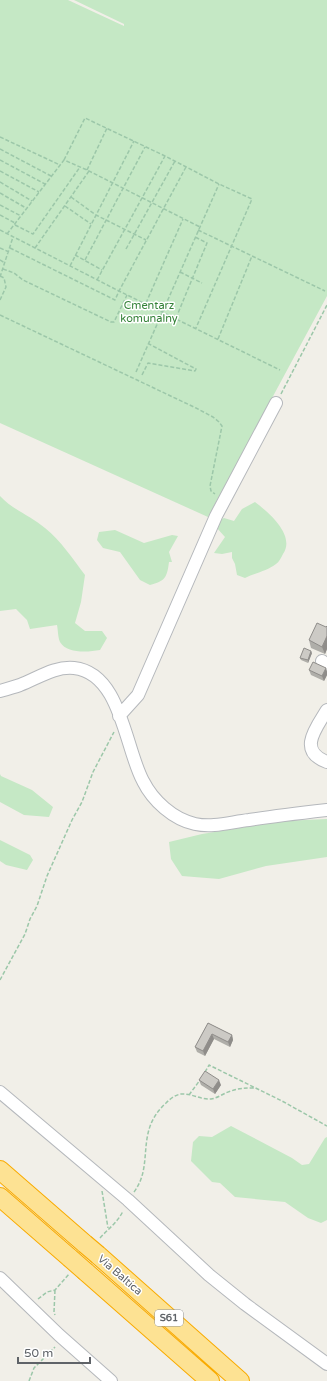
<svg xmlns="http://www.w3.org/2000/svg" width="327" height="1381" font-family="'Varela Round',sans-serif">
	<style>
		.green { fill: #c5e8c5 }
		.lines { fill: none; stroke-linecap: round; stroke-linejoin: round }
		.minor-casing { stroke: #b5b8bc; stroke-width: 14 }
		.highway-casing { stroke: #f9ab00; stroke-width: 20 }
		.path { stroke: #9cc7a9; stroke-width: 1.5; stroke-dasharray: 4 2; stroke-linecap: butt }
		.minor { stroke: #fff; stroke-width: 12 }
		.highway { stroke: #fde293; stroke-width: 18 }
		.highway-bridge-casing { stroke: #f9ab00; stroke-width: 20; stroke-linecap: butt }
		.highway-bridge { stroke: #fde293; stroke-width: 18 }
		.wall { fill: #afaea9 }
		.shaded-wall { fill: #8f8d8a }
		.building { fill: #cccac5; stroke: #8f8d8a }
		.labels { text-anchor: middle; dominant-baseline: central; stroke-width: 3; stroke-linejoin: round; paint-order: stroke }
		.shield { fill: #fff; stroke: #8f9295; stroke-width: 1 }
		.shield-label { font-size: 10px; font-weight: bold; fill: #5f6368 }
		.park-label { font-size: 11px; fill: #348238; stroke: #fff }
		.street-label { font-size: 11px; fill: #5f6368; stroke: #fff }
	</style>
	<rect width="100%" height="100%" fill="#f1efe8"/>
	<path class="green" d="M0,0H68L124,26V24L74,0H327V296L208,517L0,423Z
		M0,496C13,510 31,516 45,528C61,541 73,559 85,575L81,602L75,623L85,631H102L107,638L100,650C88,652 67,654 60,642C58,638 58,630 57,625L30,629L27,620L16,609L0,611Z
		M255,502C268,512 296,535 283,554C281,558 279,562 276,564C267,571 255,573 245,578L237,575L235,564L232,558V552L222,554L214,553L225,537L216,527L218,521L224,518L234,521L242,509Z
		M115,530L144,543L172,535L178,536L169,552L172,562H169C167,578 165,581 150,585L140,580L120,552L103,548L97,540L99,532Z
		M0,774L1,776L32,790L53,807L49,817L24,815L0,802Z
		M327,819V857L266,866L219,879L182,876L171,859L169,842L202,834L283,821Z
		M0,840L30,855L33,860L27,870L6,865L0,861Z
		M231,1126L292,1158L302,1165L309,1164L325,1138L327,1137V1220L321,1223L308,1218L285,1202L235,1197L220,1183L212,1182L191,1161L193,1142L199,1136L212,1137Z"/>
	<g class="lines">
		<defs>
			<path id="minor" d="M322,661L327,665
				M0,691C7,689 14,687 20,685C38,678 55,666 74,668C121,673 125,748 143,781C153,801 173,819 195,824C213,828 231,822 249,820C275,816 301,813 327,810
				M327,710C316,728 297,751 327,762
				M119,716L138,695L216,516L276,403
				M0,1092L128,1200L209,1275L245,1304L327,1364
				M0,1278L59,1335L111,1381"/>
			<path id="highway" d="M0,1170L85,1244
				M0,1197L70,1258
				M98,1255L240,1381
				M86,1272L210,1381"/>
		</defs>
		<use href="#minor" class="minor-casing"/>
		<use href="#highway" class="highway-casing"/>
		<path class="path" d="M0,137L60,165
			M0,149L51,176
			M0,160L45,184
			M64,160L85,118L165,156L219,184L252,199L196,328
			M87,170L107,128
			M0,171L39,192
			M0,182L32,201
			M0,193L26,208
			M71,197L96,215L146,240
			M0,205L21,216
			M65,206L91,224
			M0,215L15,223
			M15,225L33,234L80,167
			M0,230L119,291L280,370
			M198,230L325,291
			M7,234L64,160L87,170L200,227
			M0,248L9,252
			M10,248L115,300L119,291L186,167
			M35,248L89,171
			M126,249L175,161
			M75,255L102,270
			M0,260L5,263
			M85,260L145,147
			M70,266L134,141
			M3,269L14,273L23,280L111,322H114L127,295
			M180,272L202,283
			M0,277L13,237
			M97,280L165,156
			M0,300L6,287L4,278L0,276
			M146,303L183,219
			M0,315L196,408L213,417L219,422L222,426L210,486L211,491L215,494
			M176,318L207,243L195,237
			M218,339L252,256
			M136,372L219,184
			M142,375L148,363L195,371L196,369L149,344
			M281,394L327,305
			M0,980L25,934L30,919L37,906L47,876L72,820L82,802L93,772L114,732
			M205,1072L209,1065L282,1101L327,1126
			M189,1095L200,1080
			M102,1191L108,1228
			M134,1192C155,1164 134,1132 166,1103C170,1099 175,1095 181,1094C191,1093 201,1100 211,1099C218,1098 224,1093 231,1091C239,1088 246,1088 255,1088
			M100,1238C108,1229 118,1222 123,1211
			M55,1290L54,1312L55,1315
			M38,1299L47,1292L55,1290L69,1274
			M29,1381L34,1368L55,1347"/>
		<use href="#minor" class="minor"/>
		<use href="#highway" class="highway"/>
		<defs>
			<path id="highway-bridge" d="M85,1244L98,1255
				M70,1258L86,1272"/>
		</defs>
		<use href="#highway-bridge" class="highway-bridge-casing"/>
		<use href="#highway-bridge" class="highway-bridge"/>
	</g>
	<path class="wall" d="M327,626V649L325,654L311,648L309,640L326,627Z
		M312,653L308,663L301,660L300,658Z
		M326,668L327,672V675L324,681L311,675L309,670Z
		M208,1023L232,1035L233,1040L230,1047L214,1039L205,1056L197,1052L195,1047Z
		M199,1080L221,1085L215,1094L201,1085Z"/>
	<path class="shaded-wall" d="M327,636V649L325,654L322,647Z
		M311,651L312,653L308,663V660Z
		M326,668L327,672V675L324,681L322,676Z
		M212,1034L214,1039L205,1056L203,1051Z
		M232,1035L233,1040L230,1047L228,1042Z
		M219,1080L221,1085L215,1094L213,1089Z"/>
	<path class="building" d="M317,623L326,627L327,626V636L322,647L309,640Z
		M304,648L311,651L308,660L300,658Z
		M313,662L326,668L322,676L309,670Z
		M208,1023L232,1035L228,1042L212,1034L203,1051L195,1047Z
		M205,1071L219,1080L213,1089L199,1080Z"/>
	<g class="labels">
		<rect class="shield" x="155" y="1310" width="28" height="16" rx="3"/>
		<g class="shield-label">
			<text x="169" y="1318">S61</text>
		</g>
		<g class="park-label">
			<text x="149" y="305">Cmentarz<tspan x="149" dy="13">komunalny</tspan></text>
		</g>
		<g class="street-label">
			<text transform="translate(120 1275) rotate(41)">Via Baltica</text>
		</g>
	</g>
	<path d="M18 1357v6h72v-6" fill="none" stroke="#5f6368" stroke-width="2"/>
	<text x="24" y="1357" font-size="12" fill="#5f6368" stroke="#ffffff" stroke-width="3" paint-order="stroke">50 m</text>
</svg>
